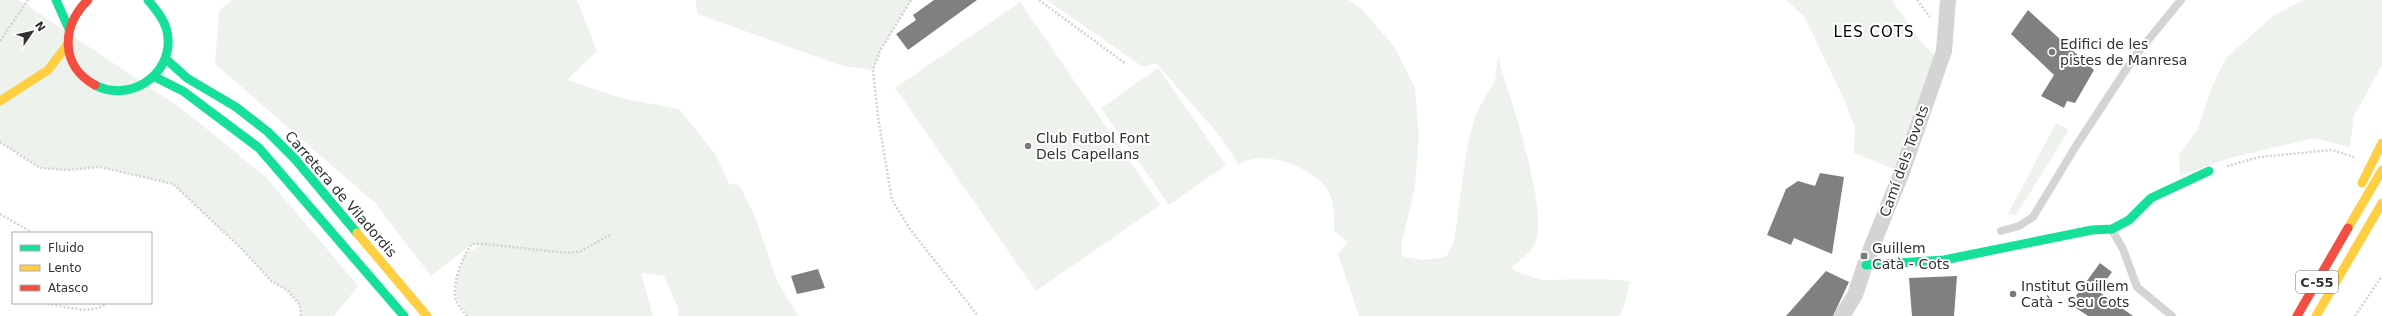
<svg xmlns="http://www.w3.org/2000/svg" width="2382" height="316" font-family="'DejaVu Sans',sans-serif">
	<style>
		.green { fill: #eef2ec }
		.building { fill: #808080 }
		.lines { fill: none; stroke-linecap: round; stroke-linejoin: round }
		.path { stroke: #d2d2d2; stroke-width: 2.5; stroke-dasharray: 2 2; stroke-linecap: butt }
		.lane { stroke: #d4d4d4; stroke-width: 8 }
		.street { stroke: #d4d4d4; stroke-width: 16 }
		.fast { stroke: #16e098; stroke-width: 9 }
		.slow { stroke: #ffcf43; stroke-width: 9 }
		.jam { stroke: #f24e42; stroke-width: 9 }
		.poi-dot { fill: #7a7a7a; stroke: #fff; stroke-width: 1.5 }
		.labels { text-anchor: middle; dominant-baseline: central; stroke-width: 4; stroke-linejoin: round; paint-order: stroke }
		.shield { fill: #fff; stroke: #707070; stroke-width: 1 }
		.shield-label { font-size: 13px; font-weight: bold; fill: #323232 }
		.poi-label { font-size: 14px; fill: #323232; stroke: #fff; text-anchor: start }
		.street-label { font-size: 14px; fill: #323232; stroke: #fff }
		.neighbourhood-label { font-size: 15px; letter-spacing: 1px; fill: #000; stroke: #fff }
	</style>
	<rect width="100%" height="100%" fill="#fff"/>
	<path class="green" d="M0,0H19L182,109L267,178L358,286L334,316H301L300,305L287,290L271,281L244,251L173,184L100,167L68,170L40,168L0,142Z
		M232,0H577L597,51L567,80L621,98L679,109L716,155L729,184L739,185L754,214L778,283L798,316H678V308L664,276L641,273L653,316H468C448,292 457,282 464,254L481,245L472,244L431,276L375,203L215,64L219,11Z
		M696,0H911L880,51L873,70L843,66L697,14Z
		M1047,0H1349L1363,10L1395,48L1415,88L1419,137L1415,188L1402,241V256L1422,260L1446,257L1454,242L1467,147L1476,113L1495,80L1498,57C1508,92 1553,218 1533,247C1528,255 1518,261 1511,268L1521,274L1543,280L1601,279L1630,281L1624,306L1619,316H1359L1338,254L1348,242L1334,231C1334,217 1335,200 1327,189C1312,167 1261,147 1239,165L1219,135L1156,63L1143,67Z
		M1786,0H1892L1918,38L1940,62L1902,172L1854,153L1855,128L1843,97L1804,16Z
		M2303,0H2382V65L2354,116L2350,147L2314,138L2230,158L2180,176L2179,154L2198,129L2210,91L2226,58L2273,16Z
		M1020,2L1160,205L1036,291L895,88Z
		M1158,68L1226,165L1169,205L1101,108Z
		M2056,123L2069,130L2016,215L2008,214Z"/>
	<path class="building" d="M934,0H977L908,50L896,34L916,20L913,15Z
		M2028,10L2094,70L2075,103L2067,101L2064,108L2041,96L2054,75L2011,34Z
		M1820,173L1844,177L1832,254L1794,238L1791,245L1767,235L1786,189L1798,181L1815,186Z
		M2100,263L2112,272L2098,291L2133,316H2088L2070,304Z
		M818,269L825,288L797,294L791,276Z
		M1826,271L1849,282L1833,316H1786Z
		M1957,276L1954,316H1912L1909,278Z"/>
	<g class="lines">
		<path class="path" d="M911,0L880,51L873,70L878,117L892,200L910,229L978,316
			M1039,0L1126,64
			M1917,0L1930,17
			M0,41L28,0
			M0,142L40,168L68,170L100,167L173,184L244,251L271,281L287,290L300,305L301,316
			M2227,166L2260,157L2332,150L2354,157
			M0,214L33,233
			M44,303C63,306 92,316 107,303
			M467,316C464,312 460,308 457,303C450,288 462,256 472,244H485L567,253L581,251L612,234
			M2355,316L2382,276"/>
		<path class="lane" d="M2112,230L2123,249L2137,287L2172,316
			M2001,231L2019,226L2033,217L2076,146L2135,56L2181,0"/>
		<path class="street" d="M1842,316L1855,295L1868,256L1902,172L1944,51L1948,0"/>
		<path class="fast" d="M56,0L69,29
			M166,59L187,78L236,107L268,132L295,159L357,233
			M155,77L183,91L259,148L404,316
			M95,85C129,103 171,76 168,38C167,22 157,11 148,0
			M1866,265L1944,260L2092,230L2112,229L2129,220L2151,198L2209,171"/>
		<path class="slow" d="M0,101L48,70L68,44
			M2362,183L2382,143
			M2348,228L2382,170
			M357,233L427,316
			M2316,316L2382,203"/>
		<path class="jam" d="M88,0C61,26 60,66 95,85
			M2297,316L2348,228"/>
	</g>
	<g class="poi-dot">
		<circle cx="2052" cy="52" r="4"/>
		<circle cx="1028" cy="146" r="4"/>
		<rect x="1860" y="252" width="8" height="8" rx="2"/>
		<circle cx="2013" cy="294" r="4"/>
	</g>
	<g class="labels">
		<rect class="shield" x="2296" y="271" width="42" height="22" rx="3"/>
		<g class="shield-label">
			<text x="2317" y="282">C-55</text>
		</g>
		<g class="poi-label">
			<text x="2060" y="44">Edifici de les<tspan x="2060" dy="16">pistes de Manresa</tspan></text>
			<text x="1036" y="138">Club Futbol Font<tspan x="1036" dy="16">Dels Capellans</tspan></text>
			<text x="1872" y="248">Guillem<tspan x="1872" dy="16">Catà - Cots</tspan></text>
			<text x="2021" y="286">Institut Guillem<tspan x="2021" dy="16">Catà - Seu Cots</tspan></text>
		</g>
		<g class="street-label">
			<text transform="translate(1904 161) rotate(-70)">Camí dels Tovots</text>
			<text transform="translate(341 194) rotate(49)">Carretera de Viladordis</text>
		</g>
		<g class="neighbourhood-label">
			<text x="1874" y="32">LES COTS</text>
		</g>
	</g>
	<rect x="12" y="232" width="140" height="72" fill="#ffffff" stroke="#adadad"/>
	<rect x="20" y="245" width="20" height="6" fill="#16e098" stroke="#adadad"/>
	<text x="48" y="252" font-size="12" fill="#323232">Fluido</text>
	<rect x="20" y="265" width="20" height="6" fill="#ffcf43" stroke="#adadad"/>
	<text x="48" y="272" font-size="12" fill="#323232">Lento</text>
	<rect x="20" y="285" width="20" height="6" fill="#f24e42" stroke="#adadad"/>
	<text x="48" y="292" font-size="12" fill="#323232">Atasco</text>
	<g transform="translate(32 32) rotate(56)" stroke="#ffffff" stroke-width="3" paint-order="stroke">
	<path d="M0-3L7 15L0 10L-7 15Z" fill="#323232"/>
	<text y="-6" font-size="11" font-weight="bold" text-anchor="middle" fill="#323232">N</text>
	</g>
</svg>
